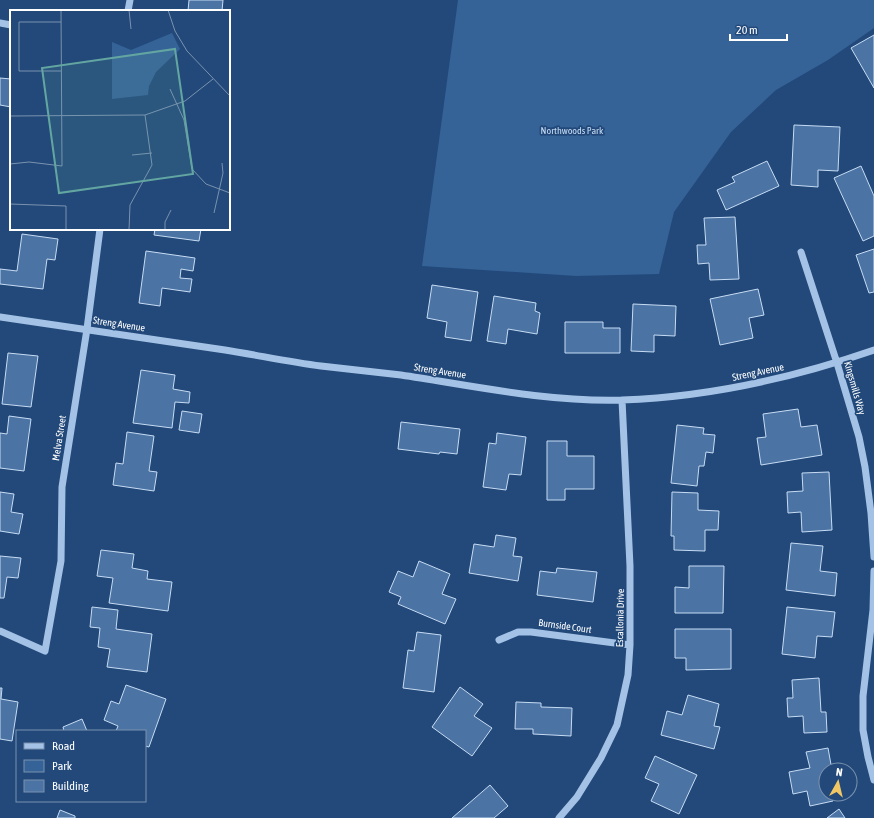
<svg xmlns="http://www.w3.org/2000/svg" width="874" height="818" font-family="'Asap Condensed',sans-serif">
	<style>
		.green { fill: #356397 }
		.building { fill: #4b73a3; stroke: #c7dcf4 }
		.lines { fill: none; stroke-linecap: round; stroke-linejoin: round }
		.minor { stroke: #a4c2e5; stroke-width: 7 }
		.labels { text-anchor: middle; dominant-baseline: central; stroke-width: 3.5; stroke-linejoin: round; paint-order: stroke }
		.park-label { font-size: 10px; fill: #c7dcf4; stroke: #22497a }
		.street-label { font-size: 10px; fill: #fff; stroke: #22497a }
		.inset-road { fill: none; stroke: #7a92af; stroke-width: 1 }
		.view { fill: #63a6a1; fill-opacity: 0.15; stroke: #63a6a1; stroke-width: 2 }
		.inset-edge { fill: none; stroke: #fff; stroke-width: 2 }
	</style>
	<rect width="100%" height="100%" fill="#22497a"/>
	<path class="green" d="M458,0H874V28L828,60L776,90L731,132L674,212L659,274L576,276L422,266Z"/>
	<path class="building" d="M189,0H223L222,11H188Z
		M874,35V88L851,48Z
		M0,78L11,79V107L0,105Z
		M794,125L840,127L838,171L818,170V187L791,185Z
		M767,161L779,186L726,210L717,190L735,182L732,177Z
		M861,166L874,196V236L863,241L834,178Z
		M735,217L739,279L710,280L709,263L698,264L697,245H706L704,218Z
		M155,229H201L199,241L154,235Z
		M22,234L58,239L55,260L47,259L43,289L0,284V269L17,271Z
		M874,249V292L869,293L856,255Z
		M146,251L195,258L193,271L181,269L180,278L192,279L190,292L162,288L160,306L139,303Z
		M432,285L478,292L471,341L445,337L447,322L427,318Z
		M758,289L764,315L749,318L753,338L720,345L710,299Z
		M494,296L536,303L535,311L540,313L537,334L508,329L506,344L487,341Z
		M633,304L676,306L675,336L654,335V352L631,351Z
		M565,322H603V328H620V353H565Z
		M8,353L38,356L31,407L2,404Z
		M141,370L175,375L173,389L190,392L189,403L175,402L172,428L133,423Z
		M798,409L801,427L817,425L822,455L761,465L757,438L766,437L763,414Z
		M182,411L202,414L199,433L179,430Z
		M9,416L31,419L24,471L0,468V433L7,434Z
		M401,422L460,429L457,454L440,452L439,454L398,449Z
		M677,425L704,428L703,434L715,435L713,453L706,452L704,466H699L697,486L671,483Z
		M127,432L154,436L149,471L157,472L154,491L113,485L116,463L123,464Z
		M497,433L526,437L521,475L509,474L506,490L483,487L489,443L496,444Z
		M547,441H567V456H594V489H565V500H547Z
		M829,472L832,530L802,532L801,512L788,513L787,492L803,491L802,473Z
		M0,492L14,494L11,512L23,514L19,534L0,531Z
		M672,492L698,493V510L719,511L718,530H705V551L674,550V536H671Z
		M496,535L516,538L513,556L522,557L518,581L469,573L474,544L494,547Z
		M791,543L823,546L820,571L837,573L835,596L786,590Z
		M101,550L134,554L132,568L148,571L147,579L172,582L168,611L109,603L113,578L97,576Z
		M0,556L21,558L18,578L7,577L4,598H0Z
		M419,561L450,574L442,594L456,599L445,624L398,604L401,597L389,592L398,571L413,577Z
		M689,566H724L723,613H675V587L689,588Z
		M557,568L597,572L593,602L537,595L540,571L556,573Z
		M92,607L118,610L116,629L152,634L147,672L107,667L110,649L98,647L100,628L90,627Z
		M787,607L835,612L832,637L817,636L815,658L782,654Z
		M675,629H731V669L686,670V658H675Z
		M417,632L441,635L434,692L403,688L408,650L414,651Z
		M819,678L821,712H826L827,732L804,733L803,716L788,717L787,698H793L792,680Z
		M126,685L166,699L149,747L145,746V731H116L118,726L104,720L111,701L119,704Z
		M460,687L483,704L474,716L492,728L472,756L432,727Z
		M0,688H2L1,699L18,702L12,741L0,739Z
		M688,695L719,704L714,726L720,727L714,749L661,735L667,711L682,715Z
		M516,702L541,703V707L572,708L571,736L533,734V729H515Z
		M82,719L87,731H64L63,727Z
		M828,748L832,770H826V794H831L833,801L810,806L807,791L793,794L789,772L810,768L806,752Z
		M655,756L697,775L679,814L651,801L659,784L645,778Z
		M490,785L508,806L494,818H452Z
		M839,809L845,818H827Z
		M60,810L75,816V818H57Z"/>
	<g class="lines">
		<path class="minor" d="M128,11L130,0
			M0,23L11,25
			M801,252L837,363L859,437L865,467L871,513L874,557
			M0,317C75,328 150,339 225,350C257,355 289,362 321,366C348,369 374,372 401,375C474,386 547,402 622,400C707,397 793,378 874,350
			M874,571L873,610L863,696V730L868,757L874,780
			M0,631L45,651L61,561L62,487L87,329L100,229
			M499,640L518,632H531L630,645
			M559,818L577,797L601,758L617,725L628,675L630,645V566L622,400"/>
	</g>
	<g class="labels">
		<g class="park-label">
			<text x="572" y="130">Northwoods Park</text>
		</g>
		<g class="street-label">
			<text transform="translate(119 324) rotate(9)">Streng Avenue</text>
			<text transform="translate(440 371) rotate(9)">Streng Avenue</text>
			<text transform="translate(758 372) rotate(-12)">Streng Avenue</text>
			<text transform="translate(855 388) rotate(74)">Kingsmills Way</text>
			<text transform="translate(59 438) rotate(-81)">Melva Street</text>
			<text transform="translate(620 618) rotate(-89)">Escallonia Drive</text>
			<text transform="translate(565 626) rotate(8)">Burnside Court</text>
		</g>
	</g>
	<g transform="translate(10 10)">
		<rect width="220" height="220" fill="#22497a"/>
		<path d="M162,23L170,39L146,62L139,76L138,85L102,89V32L121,40Z" fill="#356397"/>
		<path class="inset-road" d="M119,0L121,19M158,0L165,21L177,41L220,86M51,12H9V61H51M160,79L174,110L182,159L196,174L220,183M0,106L135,105L175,91L203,69M122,145L142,143M0,154L19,152L52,156L51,0M0,194L56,196V220M204,203L213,163L212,153M119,220L120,195L142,155L135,105M155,220V212L161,200"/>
		<path class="view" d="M165,39L183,164L49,183L32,58Z"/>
		<rect width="220" height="220" class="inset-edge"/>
	</g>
	<rect x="16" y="730" width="130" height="72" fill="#22497a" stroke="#7a92af"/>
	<rect x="24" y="743" width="20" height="6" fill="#a4c2e5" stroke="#7a92af"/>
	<text x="52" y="750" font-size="12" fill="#ffffff">Road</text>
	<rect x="24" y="760" width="20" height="12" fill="#356397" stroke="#7a92af"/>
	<text x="52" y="770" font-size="12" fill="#ffffff">Park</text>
	<rect x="24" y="780" width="20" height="12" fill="#4b73a3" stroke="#7a92af"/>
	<text x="52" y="790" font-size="12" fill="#ffffff">Building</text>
	<g transform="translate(838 782) rotate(8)"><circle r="19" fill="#22497a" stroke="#7a92af"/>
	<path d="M0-3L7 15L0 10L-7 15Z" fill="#f1c766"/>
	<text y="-6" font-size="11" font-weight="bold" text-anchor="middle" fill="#ffffff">N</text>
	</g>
	<path d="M730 34v6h57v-6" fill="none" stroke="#ffffff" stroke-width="2"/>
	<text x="736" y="34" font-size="12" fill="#ffffff" stroke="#22497a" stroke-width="3" paint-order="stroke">20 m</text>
</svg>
